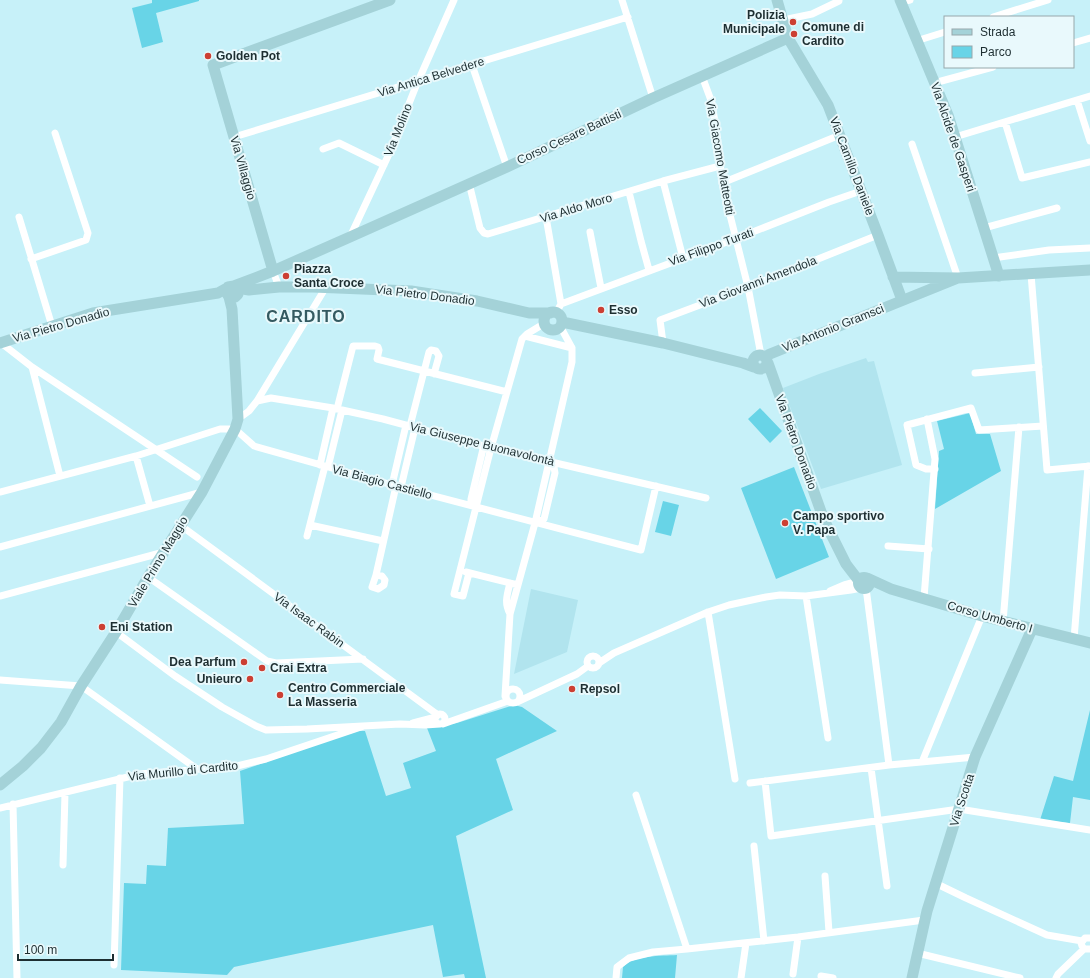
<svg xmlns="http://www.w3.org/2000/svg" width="1090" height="978" font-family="Arial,sans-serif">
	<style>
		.built { fill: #b1e4ee }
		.green { fill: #68d4e7 }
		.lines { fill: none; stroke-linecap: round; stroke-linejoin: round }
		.street { stroke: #fff; stroke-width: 7 }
		.secondary { stroke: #a4d2d8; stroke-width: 11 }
		.poi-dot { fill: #cc3f33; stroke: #e9f9fc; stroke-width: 1.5 }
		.labels { text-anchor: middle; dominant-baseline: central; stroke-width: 4; stroke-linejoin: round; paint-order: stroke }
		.poi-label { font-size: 12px; font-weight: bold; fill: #1d2e31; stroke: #e9f9fc; text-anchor: start }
		.street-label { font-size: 12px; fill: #1d2e31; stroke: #e9f9fc }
		.district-label { font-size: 16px; font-weight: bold; letter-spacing: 1px; fill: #345a61; stroke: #e9f9fc }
	</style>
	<rect width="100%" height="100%" fill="#c7f1f9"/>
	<path class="built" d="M866,358L868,362L874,361L902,465L821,489L783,388L819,374Z
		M531,589L578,600L567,652L514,674Z"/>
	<path class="green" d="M152,0H199V1L156,13L163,42L142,48L132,8L152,3Z
		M760,408L782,431L770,443L748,419Z
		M970,413L976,434H990L1001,471L935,509L939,451L944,449L937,421Z
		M794,467L829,557L776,579L741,488Z
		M663,501L679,505L671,536L655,532Z
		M514,705L522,707L557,731L496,759L513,810L456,836L486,978H465L464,974L443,977L433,925L234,967L227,975L121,970L124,883L146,884L147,865L166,866L168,828L244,824L240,771L355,731H365L386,796L411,788L403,763L436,751L427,728L457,723Z
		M1090,710V800L1073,797L1070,823L1040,820L1054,776L1073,781Z
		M677,955L675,978H622L623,967C634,955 661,956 677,955Z"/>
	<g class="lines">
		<path class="street" d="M622,0L653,98
			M901,2L910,0
			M993,17L1048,0
			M783,20L812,14L839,1V0
			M916,41L945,32
			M1073,43L1090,38
			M472,65L507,167
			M702,76L712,103L718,142L722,183L748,287L761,355
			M934,83L993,67
			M1077,100L1090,141
			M1005,122L1022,178L1090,162
			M234,137L628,17
			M955,137L1090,96
			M912,144L958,278
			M323,149L339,143L384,165
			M663,181L683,258
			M469,183L480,228L484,233L488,234L663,181L720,166
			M722,183L840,135
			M629,192L641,241L649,270
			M19,217L52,326
			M546,217L561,304
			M984,228L1057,208
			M590,232L601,288
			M350,237L389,154L416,86L454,0
			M993,258L1049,250L1090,248
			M31,259L86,240L88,233L55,133
			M273,271L279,287
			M1031,274L1047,470L1090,466
			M561,304L735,239L829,202L861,191
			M556,313L561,304
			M525,336L572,348
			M0,342L32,367L197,477
			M663,343L660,320L748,287L878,235
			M32,367L60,476
			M975,373L1039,367
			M257,401L271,398L333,408L383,419L491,448L706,498
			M337,409L353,346H375L378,347L379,350L377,359L507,392
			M238,419L249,411L257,401L326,287
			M410,426L429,352L431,350L436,351L439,356L434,374
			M136,456L150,506
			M320,465L333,408
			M328,467L342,410
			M935,469H926L916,465L907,425L971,408L979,430L1043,426
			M392,485L406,425
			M401,487L415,428
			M0,492L136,456L220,429H235L254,446L396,486L641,550L656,486
			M476,507L471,503V499L483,449L491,448
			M535,523L544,519L555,473L554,467L550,461
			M180,525L438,715
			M310,525L383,541
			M307,536L325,466
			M888,546L929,549
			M0,547L202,492
			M466,572L518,585
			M469,573L463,596L454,594L491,448L522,339L527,334L545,323
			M376,575L396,486
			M376,575L382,576L385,580L384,585L378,589L372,587Z
			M148,577L267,661L276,663L363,659
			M510,583C507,595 504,603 510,614
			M866,588L889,765
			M830,591L844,585L859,581
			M0,596L164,552
			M806,596L828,738
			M924,598L935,459L927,419
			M708,612L735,779
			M1003,622L1019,427
			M116,632L175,676L222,707L256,726L266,730L307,729L400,724L425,725L440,724
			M1074,639L1088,466
			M587 662a6 6 0 1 1 12 0a6 6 0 1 1-12 0Z
			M599,663L614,653L708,612L729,605L766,597L780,595L806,596L851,590L861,588
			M0,680L81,686L197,769
			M506 696a7 7 0 1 1 14 0a7 7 0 1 1-14 0Z
			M505,696L510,614L535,523L572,362V348L560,326
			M517,702L577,674L588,666
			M435 719a5 5 0 1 1 10 0a5 5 0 1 1-10 0Z
			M413,723L436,717
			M443,724L508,701
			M922,762L982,616
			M871,768L887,886
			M765,781L771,836L959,809L1090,830
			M750,783L889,765L975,757
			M636,795L687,949
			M13,804L17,978
			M0,808L140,774L237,766L266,759L364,726
			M754,846L764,941
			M63,865L65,793
			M825,876L829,932
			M935,883L966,898L1047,935L1082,941
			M1090,938H1085L1081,943L1082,946L1084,949H1090
			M917,953L1020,978
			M114,965L120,778
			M793,974L798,937
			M821,976L833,978
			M616,978L617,967L629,958L653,952L687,949L798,937L924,920
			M741,978L746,943
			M1056,978L1058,974L1084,949"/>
		<path class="secondary" d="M777,0L788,38L828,105L878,235L902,300
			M900,0L948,115L999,276
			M273,271L213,65L390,0
			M893,277L958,278L1090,270
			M234,286L273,271L350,237L507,167L653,98L788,38
			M237,288L249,290L279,287H313L411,291L477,301L529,313H550
			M544 321a9 9 0 1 1 18 0a9 9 0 1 1-18 0Z
			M562,322L663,343L743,363L754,367
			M0,343L93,313L218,293L227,288
			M753 362a7 7 0 1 1 14 0a7 7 0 1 1-14 0Z
			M765,357L770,354L958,278
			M768,363L824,520L846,564L859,581
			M858.5 583a5.5 5.5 0 1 1 11 0a5.5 5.5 0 1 1-11 0Z
			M867,578L891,589L982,616L1090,643
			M0,785L23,766L41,748L61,722L81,686L116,632L148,577L202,492L235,429L238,419L232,309L229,297L226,292L228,287L234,286L238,290V294L235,297H229
			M912,978L927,911L975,757L1032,629"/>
	</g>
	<g class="poi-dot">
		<circle cx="793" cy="22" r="4"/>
		<circle cx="794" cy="34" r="4"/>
		<circle cx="208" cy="56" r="4"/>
		<circle cx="286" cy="276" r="4"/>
		<circle cx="601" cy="310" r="4"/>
		<circle cx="785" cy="523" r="4"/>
		<circle cx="102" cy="627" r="4"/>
		<circle cx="244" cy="662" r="4"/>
		<circle cx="262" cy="668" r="4"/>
		<circle cx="250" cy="679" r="4"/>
		<circle cx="572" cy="689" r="4"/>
		<circle cx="280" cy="695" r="4"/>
	</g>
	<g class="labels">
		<g class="poi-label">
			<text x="785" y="15" text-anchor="end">Polizia<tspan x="785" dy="14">Municipale</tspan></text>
			<text x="802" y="27">Comune di<tspan x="802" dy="14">Cardito</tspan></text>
			<text x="216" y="56">Golden Pot</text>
			<text x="294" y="269">Piazza<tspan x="294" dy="14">Santa Croce</tspan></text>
			<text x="609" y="310">Esso</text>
			<text x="793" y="516">Campo sportivo<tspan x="793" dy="14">V. Papa</tspan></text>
			<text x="110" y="627">Eni Station</text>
			<text x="236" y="662" text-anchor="end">Dea Parfum</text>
			<text x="270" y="668">Crai Extra</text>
			<text x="242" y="679" text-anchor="end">Unieuro</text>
			<text x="288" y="688">Centro Commerciale<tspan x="288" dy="14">La Masseria</tspan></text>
			<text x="580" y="689">Repsol</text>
		</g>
		<g class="street-label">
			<text transform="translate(431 77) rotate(-17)">Via Antica Belvedere</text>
			<text transform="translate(398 130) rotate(-68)">Via Molino</text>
			<text transform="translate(569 137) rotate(-25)">Corso Cesare Battisti</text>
			<text transform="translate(953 137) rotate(71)">Via Alcide de Gasperi</text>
			<text transform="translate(720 157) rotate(80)">Via Giacomo Matteotti</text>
			<text transform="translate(852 166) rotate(69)">Via Camillo Daniele</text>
			<text transform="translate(243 168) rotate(74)">Via Villaggio</text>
			<text transform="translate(576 208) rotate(-17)">Via Aldo Moro</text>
			<text transform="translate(711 247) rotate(-20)">Via Filippo Turati</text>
			<text transform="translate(758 282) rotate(-21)">Via Giovanni Amendola</text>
			<text transform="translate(425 295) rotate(7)">Via Pietro Donadio</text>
			<text transform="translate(61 325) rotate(-16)">Via Pietro Donadio</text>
			<text transform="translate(833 328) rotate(-22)">Via Antonio Gramsci</text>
			<text transform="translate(796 442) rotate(70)">Via Pietro Donadio</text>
			<text transform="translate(482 444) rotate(14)">Via Giuseppe Buonavolontà</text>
			<text transform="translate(382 482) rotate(15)">Via Biagio Castiello</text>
			<text transform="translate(158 562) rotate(-59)">Viale Primo Maggio</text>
			<text transform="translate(990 617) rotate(16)">Corso Umberto I</text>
			<text transform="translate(309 620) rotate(36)">Via Isaac Rabin</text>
			<text transform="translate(183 771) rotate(-6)">Via Murillo di Cardito</text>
			<text transform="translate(962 800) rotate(-72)">Via Scotta</text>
		</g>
		<g class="district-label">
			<text x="306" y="316">CARDITO</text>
		</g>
	</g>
	<rect x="944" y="16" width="130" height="52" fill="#e9f9fc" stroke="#97a8ab"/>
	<rect x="952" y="29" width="20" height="6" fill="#a4d2d8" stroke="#97a8ab"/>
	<text x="980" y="36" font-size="12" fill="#1d2e31">Strada</text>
	<rect x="952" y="46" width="20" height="12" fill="#68d4e7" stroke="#97a8ab"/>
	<text x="980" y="56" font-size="12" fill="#1d2e31">Parco</text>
	<path d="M18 954v6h95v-6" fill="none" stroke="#1d2e31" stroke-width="2"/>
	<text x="24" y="954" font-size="12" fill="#1d2e31" stroke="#e9f9fc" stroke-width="3" paint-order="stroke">100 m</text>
</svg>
